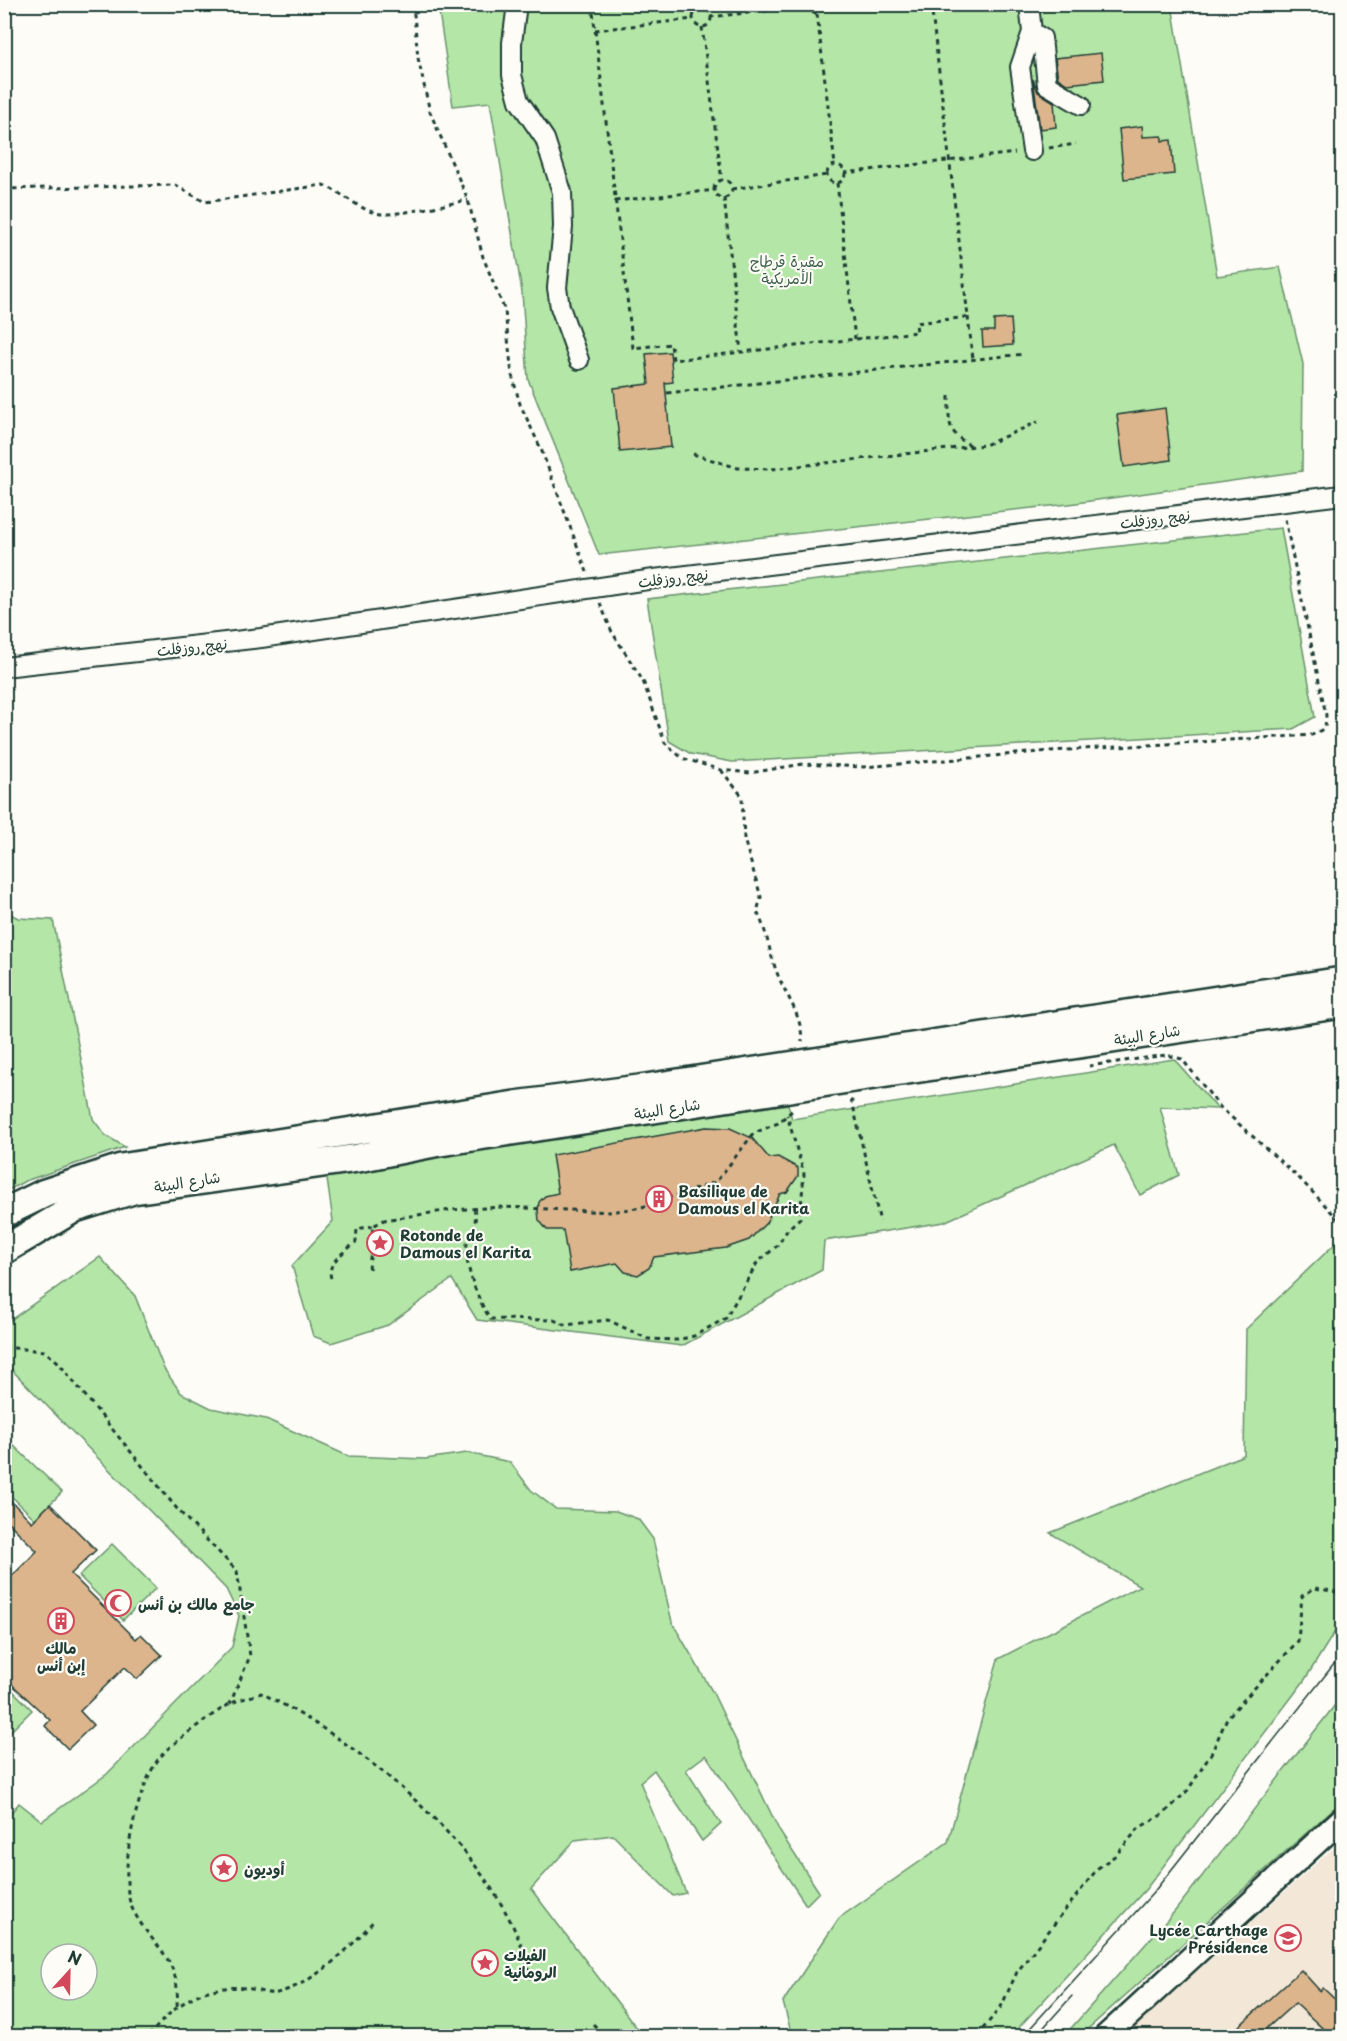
<svg xmlns="http://www.w3.org/2000/svg" width="1347" height="2041" font-family="'Playpen Sans','Playpen Sans Arabic',sans-serif">
	<style>
		.built { fill: #f3e7d7 }
		.green { fill: #b4e6a7; stroke: #6a926e; stroke-width: 1.5; fill-rule: evenodd }
		.building { fill: #dcb58d; stroke: #1f3d34; stroke-width: 1.5 }
		.lines { fill: none; stroke-linecap: round; stroke-linejoin: round }
		.minor-casing { stroke: #1f3d34; stroke-width: 22 }
		.major-casing { stroke: #1f3d34; stroke-width: 27 }
		.highway-casing { stroke: #1f3d34; stroke-width: 32 }
		.path { stroke: #1f3d34; stroke-width: 3; stroke-dasharray: 4.5 4.5; stroke-linecap: butt }
		.minor { stroke: #fdfcf7; stroke-width: 18 }
		.major { stroke: #fdfcf7; stroke-width: 22 }
		.highway { stroke: #fdfcf7; stroke-width: 27 }
		.tram { stroke: #1f3d34; stroke-width: 1.5 }
		.labels { text-anchor: middle; dominant-baseline: central; stroke-width: 4.5; stroke-linejoin: round; paint-order: stroke }
		.park-label { font-size: 15px; fill: #3d5f4b; stroke: #fdfcf7 }
		.street-label { font-size: 15px; fill: #1f3d34; stroke: #fdfcf7 }
		.poi-label { font-size: 15px; font-weight: bold; fill: #1f3d34; stroke: #fdfcf7; text-anchor: start }
	</style>
	<rect width="100%" height="100%" fill="#fdfcf7"/>
	<filter id="ink" filterUnits="userSpaceOnUse"><feTurbulence type="fractalNoise" baseFrequency=".0167" numOctaves="2"/><feDisplacementMap in="SourceGraphic" scale="12" xChannelSelector="R" yChannelSelector="G"/><feConvolveMatrix kernelMatrix="1 2 1 2 8 2 1 2 1" color-interpolation-filters="sRGB"/></filter>
	<g filter="url(#ink)">
		<path class="built" d="M1342,1840V2036H1125Z"/>
		<path class="green" d="M438,5H1172L1217,276L1280,267L1303,364L1302,471L1069,504L599,555L528,379L522,292L490,102L453,106Z
			M1281,528L1315,717L1293,729L732,762L691,754L669,741L647,599Z
			M5,911L18,918L53,920L93,1119L105,1135L125,1147L25,1181L5,1192Z
			M1174,1059L1218,1109L1160,1107L1179,1175L1140,1195L1114,1145L944,1222L824,1241L822,1270L682,1346L477,1320L452,1279L388,1325L331,1343L313,1336L292,1266L333,1221L326,1172L788,1104L792,1119Z
			M1342,1237V1620L1304,1681L1146,1889L1011,2036H792L783,2002L839,1918L948,1842L998,1659L1140,1586L1050,1533L1244,1455L1246,1329Z
			M100,1257L135,1296L164,1369L181,1393L211,1408L266,1419L348,1456L425,1459L467,1453L510,1462L531,1490L556,1509L616,1511L638,1519L653,1539L672,1622L712,1691L780,1832L819,1892L806,1905L706,1755L686,1770L721,1824L702,1841L654,1770L640,1782L686,1893L673,1896L613,1835L575,1840L531,1889L643,2036H5V1820L19,1803L42,1821L107,1774L232,1647L239,1616L226,1589L5,1363V1324ZM51,1954H87V1990H51Z
			M12,1444L62,1492L35,1519L5,1490L4,1452Z
			M112,1544L156,1588L123,1620L79,1576Z
			M5,1683L32,1710L5,1737Z
			M1342,1696V1801L1080,2036H1064L1175,1911Z"/>
		<path class="building" d="M1101,53L1104,80L1067,84L1058,78L1055,58Z
			M1033,79L1038,92L1054,102L1056,127L1040,129Z
			M1142,126L1143,137L1162,136V141L1171,140L1174,174L1124,179L1119,129Z
			M1011,319L1013,345L983,347L982,331H994V320Z
			M670,352L673,382L665,383L671,447L620,452L614,388L649,384L646,354Z
			M1165,408L1171,460L1124,467L1117,415Z
			M706,1127L730,1128L752,1138L769,1158L778,1157L798,1168V1176L787,1192L780,1194L766,1223L749,1240L726,1248L654,1257L649,1268L638,1275L625,1272L617,1263L570,1272L563,1230H547L539,1220L538,1211L539,1202L545,1196L558,1193L552,1155Z
			M4,1494L32,1522L50,1504L96,1550L71,1574L136,1639L141,1634L162,1655L137,1679L125,1667L80,1711L93,1725L68,1749L45,1726L50,1720L4,1677V1584L37,1551L4,1518Z
			M1301,1970L1320,1991L1323,1988L1342,2006V2037H1332L1295,2003L1257,2037H1227Z"/>
		<g class="lines">
			<defs>
				<path id="minor" d="M517,4L512,43V75L519,101L545,139L562,192L563,227L557,288L560,307L579,360
					M1029,4L1032,32L1020,67L1032,151
					M1032,32L1042,38L1047,85L1081,105
					M4,667L261,638L654,579L1342,495"/>
				<path id="major" d="M1106,2036L1342,1819"/>
				<path id="highway" d="M4,1213L45,1193L121,1168L515,1105L639,1089L1342,981
					M4,1250L75,1208L133,1190L358,1158L434,1143L835,1081L1342,1004"/>
			</defs>
			<use href="#minor" class="minor-casing"/>
			<use href="#major" class="major-casing"/>
			<use href="#highway" class="highway-casing"/>
			<path class="path" d="M413,4L418,58L430,112L468,200L483,257L505,311L512,375L520,404L541,449L587,572
				M592,4L633,348L671,344L673,360L917,332L916,323L968,317L931,4
				M807,6L810,12L817,14L822,10L824,4
				M693 18a9 9 0 1 1 18 0a9 9 0 1 1-18 0Z
				M817,14L835,165
				M710,17L807,6
				M702,27L722,181
				M595,30L693,19
				M1049,148L1076,144
				M827 174a9 9 0 1 1 18 0a9 9 0 1 1-18 0Z
				M844,173L1015,153
				M714 189a9 9 0 1 1 18 0a9 9 0 1 1-18 0Z
				M837,183L855,339
				M4,189L175,185L205,202L323,185C342,192 361,212 381,214C401,215 447,204 468,200
				M732,189L827,175
				M724,198L741,352
				M615,201L715,190
				M968,317L973,359
				M667,393L1024,354
				M949,396C949,422 946,433 972,446
				M693,454L738,468L771,469L985,445L1038,422
				M600,603L612,632L643,681L665,743L682,758L721,770L750,773L803,764L864,767L1051,751L1312,735L1325,728L1326,715L1285,519
				M721,770L742,796L744,839L761,897L757,912C766,929 768,945 774,964C782,992 802,1011 802,1042
				M1089,1066L1166,1055L1182,1059L1220,1107L1300,1179L1342,1223
				M850,1101H852L880,1222
				M474,1208C478,1227 472,1227 467,1244C463,1262 479,1305 491,1319L554,1320L565,1325L608,1320L648,1339L677,1340L694,1336L726,1318L757,1263L778,1245L788,1229L800,1218L804,1174L787,1115
				M369,1269L373,1226L384,1220L451,1210L503,1207L611,1212L642,1207L716,1182L754,1133L778,1123L793,1110
				M331,1278C326,1262 345,1252 356,1242L357,1229L373,1226
				M4,1347L44,1351L57,1361L178,1510L237,1571L250,1656L230,1704
				M177,2006C181,1956 153,1949 133,1910C116,1876 137,1784 161,1756C171,1744 216,1711 230,1704C240,1699 251,1697 261,1693C365,1744 507,1860 531,1979
				M593,2024L605,2036
				M149,2036C176,2003 202,1984 246,1988C256,1989 268,1995 277,1993C314,1984 352,1947 375,1919
				M977,2036L1001,2007L1017,1972L1098,1868L1116,1855L1139,1828L1165,1813L1188,1790L1211,1754L1227,1718L1298,1641L1302,1596L1315,1588L1342,1593"/>
			<use href="#minor" class="minor"/>
			<use href="#major" class="major"/>
			<use href="#highway" class="highway"/>
			<path class="tram" d="M1023,2036L1153,1893L1342,1654
				M1036,2036L1072,1996"/>
		</g>
	</g>
	<defs>
		<symbol id="building-ring" viewBox="-11 -11 22 22"><circle r="9.5" fill="#fdfcf7" stroke="#d1495b" stroke-width="1.5"/><path d="M-4-6H4V6H1V3H-1V6H-4ZM-2.5-4.3h1.7v1.8h-1.7ZM.8-4.3h1.7v1.8H.8ZM-2.5-1h1.7V.8h-1.7ZM.8-1h1.7V.8H.8Z" fill="#d1495b"/></symbol>
		<symbol id="sight-ring" viewBox="-11 -11 22 22"><circle r="9.5" fill="#fdfcf7" stroke="#d1495b" stroke-width="1.5"/><path d="M0-6L1.8-2.2L6-1.7L2.9 1.2L3.7 5.4L0 3.3L-3.7 5.4L-2.9 1.2L-6-1.7L-1.8-2.2Z" fill="#d1495b"/></symbol>
		<symbol id="mosque-ring" viewBox="-11 -11 22 22"><circle r="9.5" fill="#fdfcf7" stroke="#d1495b" stroke-width="1.5"/><path d="M3.5-4.9A6 6 0 1 0 3.5 4.9A5 5 0 1 1 3.5-4.9Z" fill="#d1495b"/></symbol>
		<symbol id="school-ring" viewBox="-11 -11 22 22"><circle r="9.5" fill="#fdfcf7" stroke="#d1495b" stroke-width="1.5"/><path d="M0-5L7-2L0 1L-7-2ZM-4 1L0 2.5L4 1V4Q0 6-4 4Z" fill="#d1495b"/></symbol>
	</defs>
	<g fill-rule="evenodd">
		<use href="#building-ring" x="644" y="1184" width="30" height="30"/>
		<use href="#sight-ring" x="365" y="1228" width="30" height="30"/>
		<use href="#mosque-ring" x="103" y="1588" width="30" height="30"/>
		<use href="#building-ring" x="46" y="1606" width="30" height="30"/>
		<use href="#sight-ring" x="209" y="1853" width="30" height="30"/>
		<use href="#school-ring" x="1273" y="1923" width="30" height="30"/>
		<use href="#sight-ring" x="470" y="1948" width="30" height="30"/>
	</g>
	<g class="labels">
		<g class="park-label">
			<text x="787" y="260">مقبرة قرطاج<tspan x="787" dy="17">الأمريكية</tspan></text>
		</g>
		<g class="street-label">
			<text transform="translate(1155 518) rotate(-7)">نهج روزفلت</text>
			<text transform="translate(673 577) rotate(-7)">نهج روزفلت</text>
			<text transform="translate(192 646) rotate(-6)">نهج روزفلت</text>
			<text transform="translate(1147 1034) rotate(-9)">شارع البيئة</text>
			<text transform="translate(667 1108) rotate(-9)">شارع البيئة</text>
			<text transform="translate(187 1181) rotate(-9)">شارع البيئة</text>
		</g>
		<g class="poi-label">
			<text x="678" y="1190">Basilique de<tspan x="678" dy="17">Damous el Karita</tspan></text>
			<text x="400" y="1234">Rotonde de<tspan x="400" dy="17">Damous el Karita</tspan></text>
			<text x="138" y="1603">جامع مالك بن أنس</text>
			<text x="61" y="1647" text-anchor="middle">مالك<tspan x="61" dy="17">إبن أنس</tspan></text>
			<text x="244" y="1868">أوديون</text>
			<text x="1268" y="1929" text-anchor="end">Lycée Carthage<tspan x="1268" dy="17">Présidence</tspan></text>
			<text x="504" y="1954">الفيلات<tspan x="504" dy="17">الرومانية</tspan></text>
		</g>
	</g>
	<rect width="1347" height="2041" fill="none" stroke="#fdfcf7" stroke-width="24"/>
	<rect x="12" y="12" width="1323" height="2017" fill="none" stroke="#1f3d34" stroke-width="2" filter="url(#ink)"/>
	<g transform="translate(69 1972) rotate(22)"><circle r="28" fill="#fdfcf7" stroke="#a4b0a9" stroke-width="1.5"/>
	<path d="M0-4.5L10 22L0 15L-10 22Z" fill="#d1495b"/>
	<text y="-9" font-size="16" font-weight="bold" text-anchor="middle" fill="#1f3d34">N</text>
	</g>
</svg>
